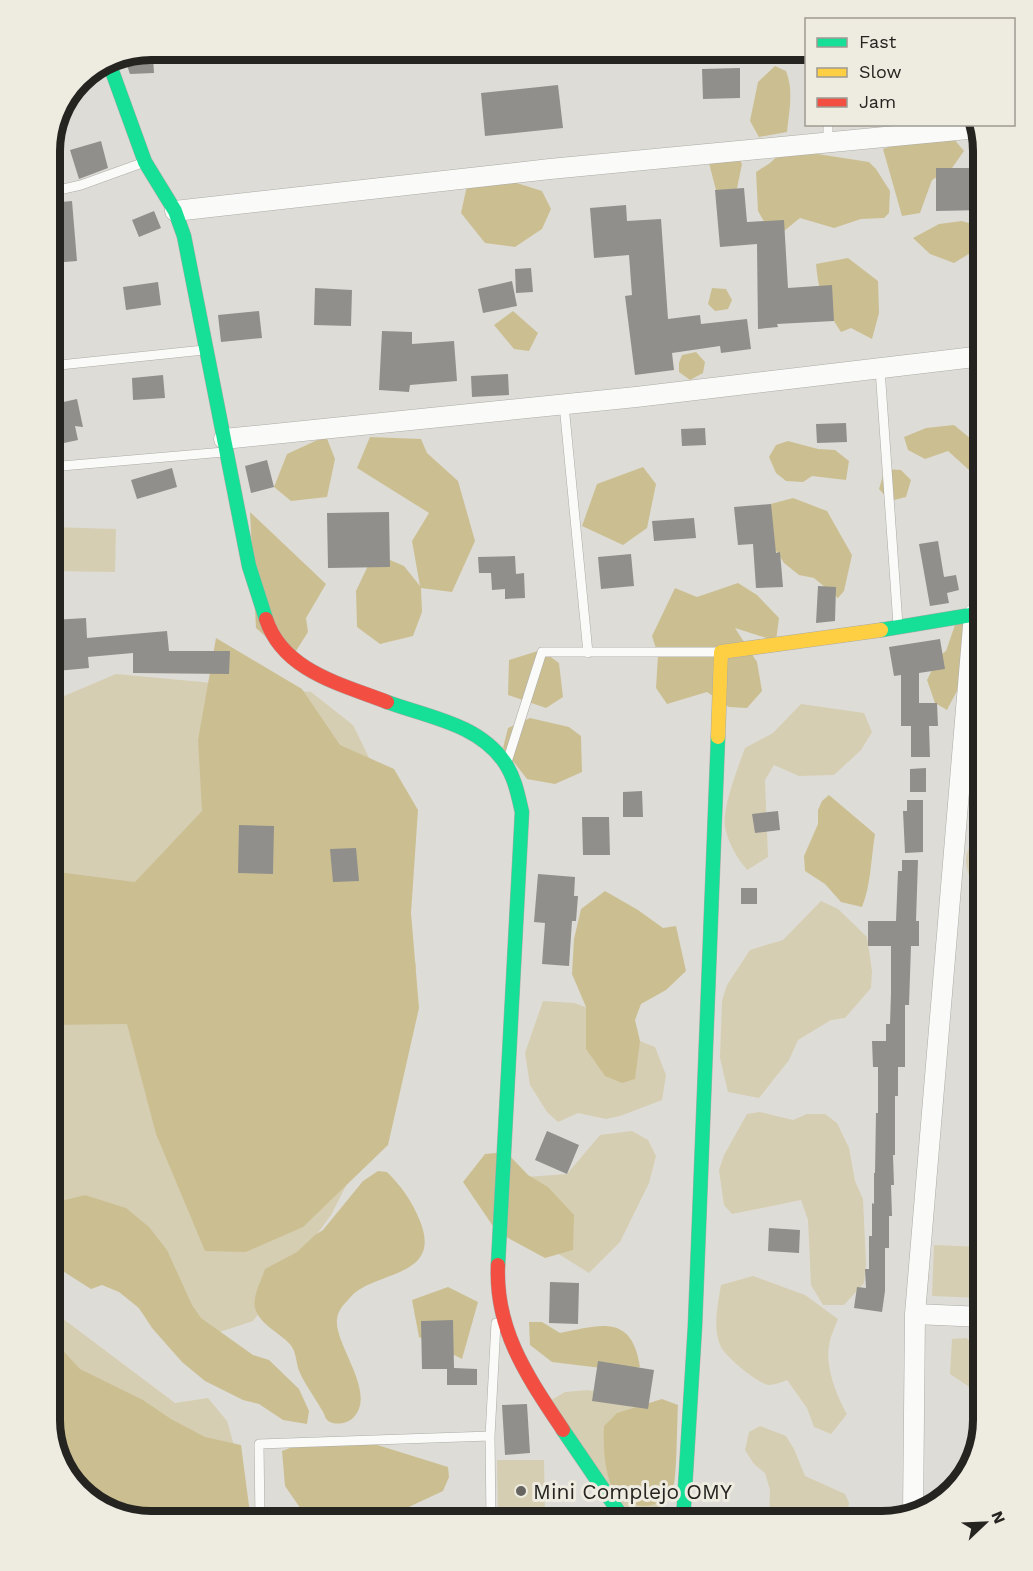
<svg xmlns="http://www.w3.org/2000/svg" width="1033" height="1571" font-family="'Work Sans',sans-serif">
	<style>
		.green { fill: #d6ceb2 }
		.forest { fill: #cbbf92 }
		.building { fill: #908f8b }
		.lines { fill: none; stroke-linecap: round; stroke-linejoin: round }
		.lane-casing { stroke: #acaba6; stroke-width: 10 }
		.street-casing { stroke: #acaba6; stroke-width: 21 }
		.fast-casing { stroke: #acaba6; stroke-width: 15 }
		.slow-casing { stroke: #acaba6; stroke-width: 15 }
		.jam-casing { stroke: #acaba6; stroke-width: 15 }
		.lane { stroke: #fafaf9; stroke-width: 9 }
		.street { stroke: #fafaf9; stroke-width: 20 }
		.fast { stroke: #16e098; stroke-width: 14 }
		.slow { stroke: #ffcf43; stroke-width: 14 }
		.jam { stroke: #f24e42; stroke-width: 14 }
		.poi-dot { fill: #666460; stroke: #eeebe0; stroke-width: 2 }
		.labels { text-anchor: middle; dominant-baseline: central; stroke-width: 6; stroke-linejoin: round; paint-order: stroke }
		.poi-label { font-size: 21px; fill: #252420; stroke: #eeebe0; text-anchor: start }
		.rim { fill: none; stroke: #252420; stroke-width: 8 }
	</style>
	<rect width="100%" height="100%" fill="#dedcd6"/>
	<path class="green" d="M50,527L116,529L115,572L50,571Z
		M116,674L311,692L353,725L378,776L416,966L390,1100L331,1215L253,1321L174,1347L62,1225L50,1173V702Z
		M801,704L864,713L872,732L861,750L834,775L799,776L774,765L765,780L768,857L747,870C737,858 728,843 725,827C722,807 738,768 745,748L773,733Z
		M983,829V888L975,891C964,861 961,860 978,831Z
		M821,901L838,909L867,937L872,971L871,988L845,1018L831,1020L798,1040L789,1060L759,1098L728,1092L720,1058L722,1001L727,985L750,950L783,940Z
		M543,1001L574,1003L605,1014L635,1039L655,1047L666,1075L662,1100L620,1116L606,1119L578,1113L558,1122L547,1112L530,1085L525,1053Z
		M983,1089V1160L969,1131L971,1096Z
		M760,1112L793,1120L807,1114H825L837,1123L849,1148L855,1181L863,1199L866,1264L864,1283L844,1305H823L811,1285L808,1220L801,1200L732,1214L724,1205L719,1170L724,1155L747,1114Z
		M632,1131L648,1140L656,1156L649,1183L620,1242L589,1273L549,1248L526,1177L567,1174L600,1135Z
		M934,1245L983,1247V1298L932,1296Z
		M753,1276L805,1295L838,1319C835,1327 830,1337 829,1346C825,1366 837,1397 847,1414L831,1434L814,1427L807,1408L787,1380C782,1382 774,1385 769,1385C757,1383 726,1357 721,1347C712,1329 718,1304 721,1285Z
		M50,1309L175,1403L208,1398L227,1421L237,1456L145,1521L95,1505L60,1465L50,1420Z
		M966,1338L981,1349L983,1361V1396L950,1374L952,1339Z
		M587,1390L606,1393L648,1409L672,1481L655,1521H636L543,1405L565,1392Z
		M760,1426L786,1436L794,1449L805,1476L845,1494L849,1503L846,1521H769L770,1490L765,1473L754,1464L745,1450L749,1432Z
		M497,1460H544L545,1521H498Z"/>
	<path class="forest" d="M775,66L786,71C794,91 789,111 787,132L759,137L750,121L758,82Z
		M942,125L964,151L952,168L932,180L920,213L902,216L883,149L921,136Z
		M785,149L869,162L876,169L890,191L889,213L884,218L861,219L834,228L800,218L779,235L770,232L758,211L756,172L770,163Z
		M739,158L742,164L735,198L717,194L709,163Z
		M507,180L542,191L551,209L542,229L515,247L485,243L461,213L468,181Z
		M962,221L975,225L972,252L954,263L930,254L913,238L939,224Z
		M848,258L878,281L879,313L872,339L851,328L841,332C824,305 819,296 816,264Z
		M712,288L726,289L732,300L728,309L715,311L708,304Z
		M513,311L538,333L529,351L514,349L494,325Z
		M696,352L705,362L703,373L690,380L679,372V363L682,355Z
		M954,425L976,443V451L969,470L948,451L925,459L908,450L904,437L926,428Z
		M326,436L335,459L327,497L291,501L274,487L287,454Z
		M370,437L421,439L427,453L458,481L475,541L452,592L421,588L422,612L413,636L380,644L357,627L356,591L374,553L404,566L420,586L412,541L429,513L357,468Z
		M788,441L818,449L835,450L849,461L846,480L812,476L803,482L786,481L776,473L769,457L776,445Z
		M643,467L656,484L647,528L623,545L582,526L597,484Z
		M885,469L901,470L911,480L906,497L890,501L879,489Z
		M793,498L827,511L852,555L844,591L838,598L814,578L799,575L784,563L773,546L767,505Z
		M250,512L326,584L306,618L308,632L291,659L256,628Z
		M738,583L757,595L779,618L776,641L735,628L757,662L762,691L747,708L729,707L707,692L667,704L656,688L658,655L652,636L675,588L697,597Z
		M983,600V670C961,678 958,690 947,710L935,703L927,680L939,656L946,651L956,622Z
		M50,601L57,604L78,651L68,665L50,673Z
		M216,638L302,689L340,745L394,769L418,810L411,913L419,1008L388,1145L303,1227L246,1252L205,1251L156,1134L127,1024L50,1025V871L135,882L202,811L198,740Z
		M541,650L559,663L563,697L546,708L508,695L509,660Z
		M530,718L569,727L581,736L582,772L555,784L527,779L503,748L508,728Z
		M829,795L875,834C871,858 871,885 862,907L841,902L825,884L805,871L804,856L818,824V810L822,801Z
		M605,891L638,910L663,928L676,926L686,971L666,990L641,1004L635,1020L640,1041L635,1079L622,1083L605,1076L586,1049V1007L572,974L574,939L581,909Z
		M506,1152L528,1175L548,1187L574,1215L573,1250L545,1258L497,1232L463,1182L485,1154Z
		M378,1171L387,1172C402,1187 412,1201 420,1221C440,1271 392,1271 362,1288C356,1291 352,1295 348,1300C343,1305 338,1311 337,1319C334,1345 378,1393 353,1418C347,1424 334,1426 327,1420C325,1418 325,1415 323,1412C316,1399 306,1386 300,1373C296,1365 297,1355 292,1347C283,1334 260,1326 255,1308C252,1297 262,1279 265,1269L297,1252L315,1235L323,1230L363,1181Z
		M85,1195L126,1208L149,1227L167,1250L192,1305L201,1318L253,1355L269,1360L299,1389L309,1411L307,1424L283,1420L259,1404L243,1400L205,1381L182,1362L152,1328L139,1308L119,1292L102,1285L91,1289L50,1263V1206L53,1203Z
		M448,1287L478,1302L462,1359L419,1337L412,1300Z
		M529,1322H542L560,1333C600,1325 632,1313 640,1367L626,1371L552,1362L530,1345Z
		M50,1330L56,1343L80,1369L143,1400L171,1419L205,1437L241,1445L251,1521H145L95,1505L60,1465L50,1420Z
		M662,1399L678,1405C677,1418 677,1480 673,1487C668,1497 655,1507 643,1506C633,1505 621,1502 615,1493C604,1475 603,1446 604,1426L617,1413Z
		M371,1443L448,1467L449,1477L443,1491L379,1521H327L303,1512L285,1486L282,1451L300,1444Z"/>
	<path class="building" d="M124,57H153L154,73L130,74Z
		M740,68V98L703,99L702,69Z
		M558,85L563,128L485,136L481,93Z
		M101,141L108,168L79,179L70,150Z
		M936,168H984V210L936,211Z
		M744,188L747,222L784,220L788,288L832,285L834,321L777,324L778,327L758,329L757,244L720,247L715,190Z
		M72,201L77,261L52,263L50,203Z
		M626,205L627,221L661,219L668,319L700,315L701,324L747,319L751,349L721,353L720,346L672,353L674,370L635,375L625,296L632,295L629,255L594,258L590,208Z
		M154,211L161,228L139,237L132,220Z
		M531,268L533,292L516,293L515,269Z
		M512,281L517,306L483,313L478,289Z
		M158,282L161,305L126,310L123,287Z
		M315,288L352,290L351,326L314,325Z
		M259,311L262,338L221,342L218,315Z
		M382,331L412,332V344L454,341L457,381L410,385L409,392L379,390Z
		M508,374L509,395L472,397L471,376Z
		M163,375L165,398L133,400L132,378Z
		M77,399L83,427L75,426L78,440L50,446V405Z
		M846,423L847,442L817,443L816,424Z
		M705,428L706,445L682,446L681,429Z
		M267,460L274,487L251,493L245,466Z
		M172,468L177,487L137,499L131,480Z
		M771,504L776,553L780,552L783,587L756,588L753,544L738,545L734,507Z
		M389,512L390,567L328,568L327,513Z
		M694,518L696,538L654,541L652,521Z
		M938,541L944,577L956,575L959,590L947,593L949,603L930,606L919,544Z
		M631,554L634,586L601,589L598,557Z
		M515,556L516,574L524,573L525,598L505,599V589L492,590L491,573H479L478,557Z
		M818,586L836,587L835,621L816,623Z
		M86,618L87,638L167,631L169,651H230L229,674L133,673V653L88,657L89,668L56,671L53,620Z
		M940,639L945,669L919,673V703H937L938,726H929L930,757H911V726H901V675L894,676L889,647Z
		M926,768V792H910V769Z
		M642,791L643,817H623V792Z
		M907,800H923V852L905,853L903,811H907Z
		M778,811L780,830L755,833L752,814Z
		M582,817H609L610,855H583Z
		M239,825L274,826L273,874L238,873Z
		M356,848L359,881L333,882L330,849Z
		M902,860H918L916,921H919V946H911L909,1005H905V1067H898V1096H895V1155H893L894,1185H891L892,1216H889V1248H885V1291L882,1312L854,1308L857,1287L866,1288L865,1269H869V1236H872V1203L874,1204V1173H875L876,1113H878V1067H873L872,1041H886V1024H890L891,993V946H868V921H896L898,871H902Z
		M538,874L575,877L574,896H578L576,921H572L569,966L542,964L545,923L534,922Z
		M741,888H757V904H741Z
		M547,1131L579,1145L567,1174L535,1160Z
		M769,1228L800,1230L799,1253L768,1251Z
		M550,1282L579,1283L578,1324L549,1323Z
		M453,1320L454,1368L477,1369V1385H447V1369H422L421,1321Z
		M598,1361L654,1370L648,1409L592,1401Z
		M527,1404L530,1453L505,1455L502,1405Z"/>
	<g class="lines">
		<defs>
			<path id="lane" d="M828,124V142
				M50,192L81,185L142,163
				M50,366L204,350
				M880,369L898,625
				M564,405L588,653
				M50,467L224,452
				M508,759L542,652H719
				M260,1521L259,1444L490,1436
				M491,1521L490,1436L496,1323"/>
			<path id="street" d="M175,211L550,169L978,128
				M224,439L636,397L983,356
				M915,1314L983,1317
				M913,1514L915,1314L974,614"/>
			<path id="fast" d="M108,60L145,162L175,211L184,236L249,566L266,619
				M881,630L983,613
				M387,702C428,717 479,724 505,763C515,778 518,795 522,812L498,1265
				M563,1430L625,1521
				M683,1521L695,1326L718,737"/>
			<path id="slow" d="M718,737L721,652L881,630"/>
			<path id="jam" d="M266,619C283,671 341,684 387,702
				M498,1265C495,1331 528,1377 563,1430"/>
		</defs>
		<use href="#lane" class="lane-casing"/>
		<use href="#street" class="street-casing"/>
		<use href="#fast" class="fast-casing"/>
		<use href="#slow" class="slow-casing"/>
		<use href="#jam" class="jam-casing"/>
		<use href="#lane" class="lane"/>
		<use href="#street" class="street"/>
		<use href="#fast" class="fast"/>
		<use href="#slow" class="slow"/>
		<use href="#jam" class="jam"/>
	</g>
	<circle class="poi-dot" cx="521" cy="1491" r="6"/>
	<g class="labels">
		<g class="poi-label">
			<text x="533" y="1491">Mini Complejo OMY</text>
		</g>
	</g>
	<path d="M0 0H1033V1571H0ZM151 60H882A91 91 0 0 1 973 151V1420A91 91 0 0 1 882 1511H151A91 91 0 0 1 60 1420V151A91 91 0 0 1 151 60Z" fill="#eeebe0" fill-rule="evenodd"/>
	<path class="rim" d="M151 60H882A91 91 0 0 1 973 151V1420A91 91 0 0 1 882 1511H151A91 91 0 0 1 60 1420V151A91 91 0 0 1 151 60Z"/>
	<rect x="805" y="18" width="210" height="108" fill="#eeebe0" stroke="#9e9b93" stroke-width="1.5"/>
	<rect x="817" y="38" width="30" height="9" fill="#16e098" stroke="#9e9b93" stroke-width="1.5"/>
	<text x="859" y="48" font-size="18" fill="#252420">Fast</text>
	<rect x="817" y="68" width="30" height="9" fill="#ffcf43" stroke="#9e9b93" stroke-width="1.5"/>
	<text x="859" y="78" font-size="18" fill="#252420">Slow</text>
	<rect x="817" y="98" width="30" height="9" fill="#f24e42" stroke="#9e9b93" stroke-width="1.5"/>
	<text x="859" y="108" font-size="18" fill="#252420">Jam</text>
	<g transform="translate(985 1523) rotate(67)" stroke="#eeebe0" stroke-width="4.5" paint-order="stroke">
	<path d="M0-4.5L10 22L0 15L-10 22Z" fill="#252420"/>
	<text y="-9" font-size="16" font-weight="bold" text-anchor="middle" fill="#252420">N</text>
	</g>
</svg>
